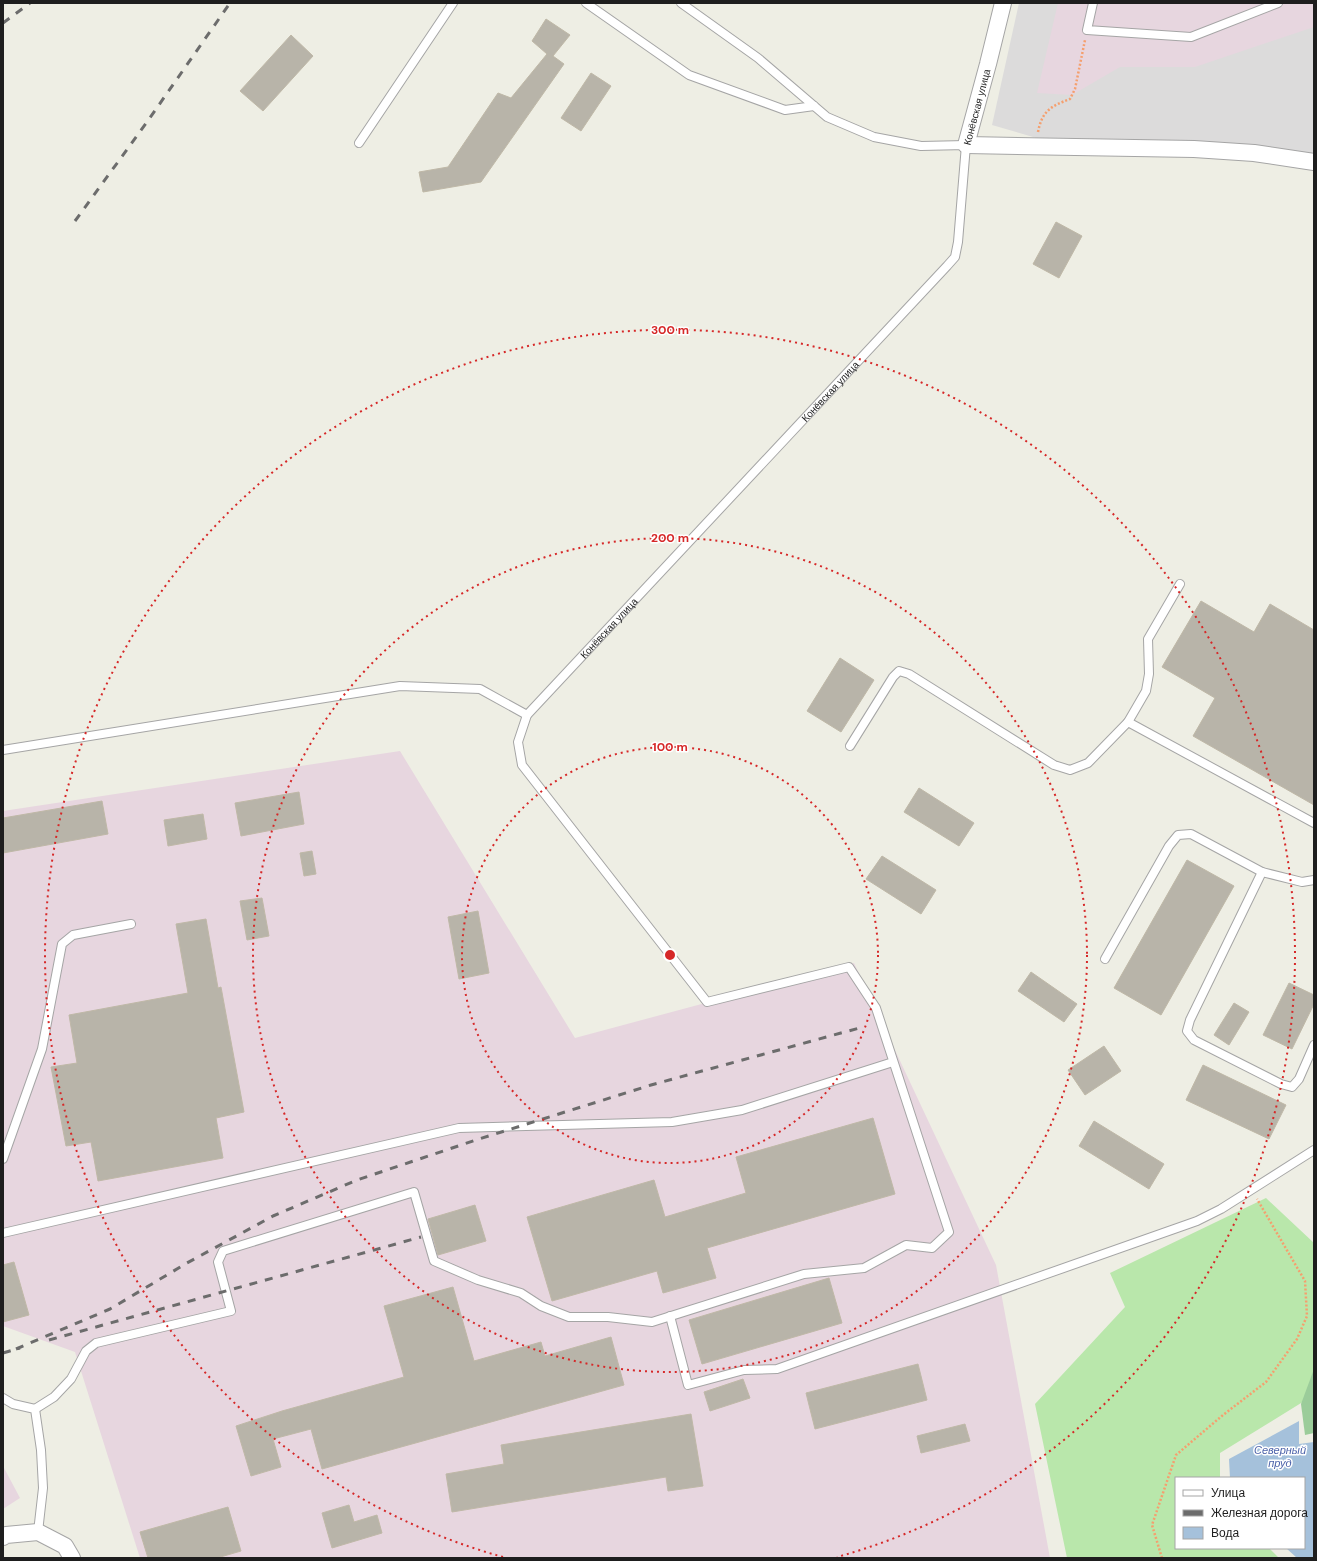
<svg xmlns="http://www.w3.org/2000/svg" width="1317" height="1561" font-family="'DM Sans',sans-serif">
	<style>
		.residential { fill: #dcdbdb }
		.industrial { fill: #e7d6df }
		.grass { fill: #b9e7ab }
		.forest { fill: #9bcc9a }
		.water { fill: #a5c1db }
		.building { fill: #b8b4a9; stroke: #bfb8a7 }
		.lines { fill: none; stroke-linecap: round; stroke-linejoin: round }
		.lane-casing { stroke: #a5a5a5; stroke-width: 10 }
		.street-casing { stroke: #a5a5a5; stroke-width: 18 }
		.path { stroke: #f59f6e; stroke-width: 2.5; stroke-dasharray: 2 2; stroke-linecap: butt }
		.lane { stroke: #fff; stroke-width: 8 }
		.street { stroke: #fff; stroke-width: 16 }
		.rail { stroke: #6c6c6c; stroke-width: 3; stroke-dasharray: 8 8; stroke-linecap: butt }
		.ring { fill: none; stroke: #d62828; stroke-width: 2; stroke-dasharray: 2 4 }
		.labels { text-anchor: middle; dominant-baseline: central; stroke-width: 3; stroke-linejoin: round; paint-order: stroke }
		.street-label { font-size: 10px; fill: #1e1e1e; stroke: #fff }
		.water-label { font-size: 11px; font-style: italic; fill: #4d63aa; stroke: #fff }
		.centre { fill: #d62828; stroke: #fff; stroke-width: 2 }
		.ring-label { font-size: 12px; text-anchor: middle; font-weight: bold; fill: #d62828; stroke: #fff; stroke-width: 3; stroke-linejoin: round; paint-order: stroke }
	</style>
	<rect width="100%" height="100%" fill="#eeeee4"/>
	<path class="residential" d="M1019,3H1314V159L1040,139L992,125Z"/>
	<path class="industrial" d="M1058,3H1314V27L1195,67H1120L1072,95L1037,93Z
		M400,751L575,1038L854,963L996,1265L1050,1558H140L75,1352L3,1326V811Z
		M3,1466L20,1498L3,1509Z"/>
	<path class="grass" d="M1266,1198L1314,1243V1395L1220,1453V1478H1176V1548H1269L1279,1558H1067L1035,1404L1125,1307L1110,1273Z"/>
	<path class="forest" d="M1314,1369V1433L1305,1435L1301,1404Z"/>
	<path class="water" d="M1299,1421V1444L1314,1442V1558H1297L1286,1548H1304V1478H1230L1229,1459Z"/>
	<path class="building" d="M546,19L570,35L553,56L564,64L481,182L423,192L419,172L448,167L498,93L511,98L547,54L532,41Z
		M291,35L313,56L263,111L240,91Z
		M591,73L611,86L581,131L561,118Z
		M1056,222L1082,236L1059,278L1033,264Z
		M1201,601L1254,632L1270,604L1314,630V805L1193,736L1215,698L1162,667Z
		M840,658L874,680L841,732L807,711Z
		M919,788L974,823L959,846L904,812Z
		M299,792L304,824L241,836L235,803Z
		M102,801L108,834L3,853V818Z
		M203,814L207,839L168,846L164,820Z
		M312,851L316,874L304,876L300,853Z
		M882,856L936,890L921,914L866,879Z
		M1187,860L1234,886L1161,1015L1114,988Z
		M262,898L269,936L247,940L240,901Z
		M478,911L489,973L459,979L448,917Z
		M206,919L218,988L221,987L244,1112L216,1118L223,1158L98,1181L91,1142L66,1146L51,1067L77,1063L69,1015L188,993L176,924Z
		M1031,972L1077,1004L1064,1022L1018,991Z
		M1289,983L1314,995V1004L1292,1049L1263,1035Z
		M1234,1003L1249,1012L1229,1045L1214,1035Z
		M1104,1046L1121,1071L1085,1095L1068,1070Z
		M1203,1065L1286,1105L1269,1139L1186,1100Z
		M873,1118L895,1194L707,1248L716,1278L663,1293L657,1271L552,1301L527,1217L654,1180L665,1217L746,1193L736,1157Z
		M1094,1121L1164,1164L1149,1189L1079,1146Z
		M475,1205L486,1241L438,1255L428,1219Z
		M14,1262L29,1315L3,1322V1265Z
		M829,1278L842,1323L702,1364L689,1320Z
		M453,1287L474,1361L541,1342L545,1356L611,1337L624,1385L322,1469L311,1429L273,1439L281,1467L251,1476L236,1426L282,1411L404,1377L384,1306Z
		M918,1364L927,1400L815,1429L806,1393Z
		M743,1379L750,1398L710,1411L704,1392Z
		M691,1414L703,1486L668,1491L666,1477L452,1512L446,1474L504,1464L501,1445Z
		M965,1424L970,1441L921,1453L917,1436Z
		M349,1505L354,1522L377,1515L382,1533L332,1548L322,1513Z
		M228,1507L241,1551L217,1558H148L140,1532Z"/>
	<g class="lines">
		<defs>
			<g id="lane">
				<path d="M586,3L689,75L785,110L814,106"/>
				<path d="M1093,3L1087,30L1191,37L1278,3"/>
				<path d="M359,143L453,3"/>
				<path d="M1180,584L1148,639L1149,674L1146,691L1128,722L1314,823"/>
				<path d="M850,746L893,677L899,671L909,674L1054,765L1070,770L1088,763L1128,722"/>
				<path d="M3,750L400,686L480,689L527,715"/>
				<path d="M1314,880L1302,882L1262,872L1190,1020L1187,1031L1194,1040L1281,1084L1292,1087L1299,1079L1314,1045"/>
				<path d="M1105,959L1169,846L1178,835L1191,834L1262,872"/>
				<path d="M3,1159L42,1049L62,944L73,935L131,924"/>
				<path d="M3,1233L459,1128L672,1122L742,1110L893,1062"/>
				<path d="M670,1316L688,1385L744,1370L777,1369L1197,1221L1221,1209L1314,1150"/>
				<path d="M3,1398L13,1404L35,1409L41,1450L43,1488L38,1532"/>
				<path id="s1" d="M35,1409L54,1397L71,1379L86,1351L96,1343L231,1311L218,1262L223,1251L414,1192L434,1261L478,1280L521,1293L541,1306L569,1317H608L652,1322L804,1274L864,1268L906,1245L932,1248L949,1232L876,1008L849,967L707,1002L522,765L518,742L527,715L947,266L955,257L958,242L966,145L921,146L874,137L827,117L758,58L681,3"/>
			</g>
			<path id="street" d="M1003,3L988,64L966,145L1194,149L1254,153L1314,162
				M3,1537L6,1535L38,1532L65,1546L72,1558"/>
		</defs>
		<use href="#lane" class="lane-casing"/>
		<use href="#street" class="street-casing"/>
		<path class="path" d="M1038,132C1042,111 1051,106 1070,99L1075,89L1085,40
			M1162,1558L1152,1525L1176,1455L1223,1415L1266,1382L1297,1339L1307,1316L1305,1281L1257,1199"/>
		<use href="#lane" class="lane"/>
		<use href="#street" class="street"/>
		<path class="rail" d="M3,23L30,3
			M75,221L147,122L230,3
			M49,1340L421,1237
			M16,1349L110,1309L187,1263L273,1216L357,1180L476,1140L651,1085L863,1027
			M3,1353L20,1348"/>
	</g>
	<g class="ring">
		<circle cx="670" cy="955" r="208"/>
		<circle cx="670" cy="955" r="417"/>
		<path d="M503 1557A625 625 0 1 1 837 1557"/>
	</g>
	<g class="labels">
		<g class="street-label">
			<text transform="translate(977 107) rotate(-75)">Конёвская улица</text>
			<text stroke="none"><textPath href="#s1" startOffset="2339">Конёвская улица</textPath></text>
			<text stroke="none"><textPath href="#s1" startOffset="2015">Конёвская улица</textPath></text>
		</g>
		<g class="water-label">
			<text x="1280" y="1450">Северный<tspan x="1280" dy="13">пруд</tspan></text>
		</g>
	</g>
	<circle cx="670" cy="955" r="6" class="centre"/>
	<g class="ring-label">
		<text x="670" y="334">300 m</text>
		<text x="670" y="542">200 m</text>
		<text x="670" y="751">100 m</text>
	</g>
	<rect width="1317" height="1561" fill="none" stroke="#1e1e1e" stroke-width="8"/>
	<rect x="1175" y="1477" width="130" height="72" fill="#ffffff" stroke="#a5a5a5"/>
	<rect x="1183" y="1490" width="20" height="6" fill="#ffffff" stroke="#a5a5a5"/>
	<text x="1211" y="1497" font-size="12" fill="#1e1e1e">Улица</text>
	<rect x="1183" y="1510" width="20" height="6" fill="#6c6c6c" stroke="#a5a5a5"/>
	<text x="1211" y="1517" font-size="12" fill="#1e1e1e">Железная дорога</text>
	<rect x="1183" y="1527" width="20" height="12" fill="#a5c1db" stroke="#a5a5a5"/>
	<text x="1211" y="1537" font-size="12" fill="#1e1e1e">Вода</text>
</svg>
